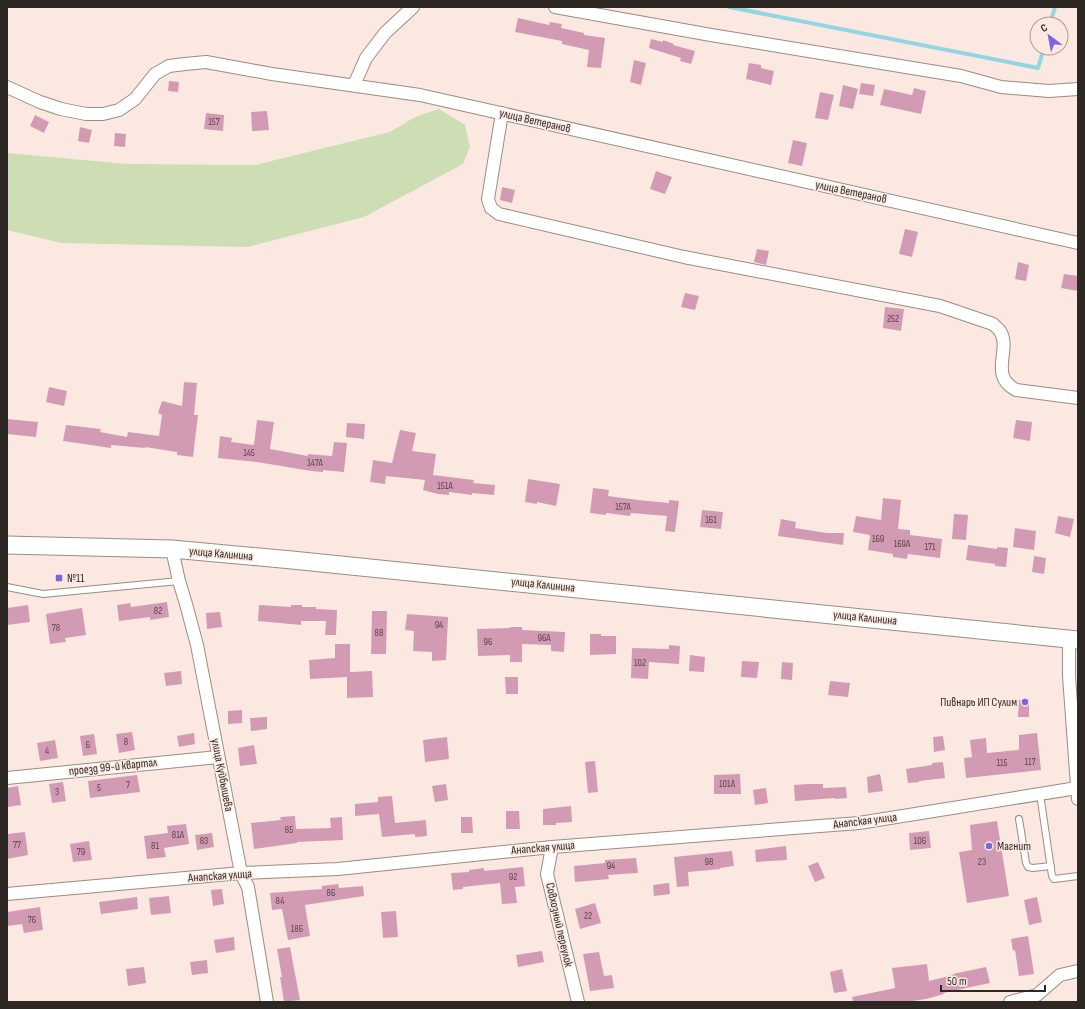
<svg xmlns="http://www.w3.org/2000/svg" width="1085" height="1009" font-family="'Sofia Sans Condensed',sans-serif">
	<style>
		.green { fill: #cdddb4 }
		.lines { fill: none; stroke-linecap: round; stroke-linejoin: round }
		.stream { stroke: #8fd7e1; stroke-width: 4 }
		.building { fill: #d39bb3 }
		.service-casing { stroke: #9b8b83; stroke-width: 8 }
		.minor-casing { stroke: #9b8b83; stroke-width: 14 }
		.secondary-casing { stroke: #9b8b83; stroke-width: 19 }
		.service { stroke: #fff; stroke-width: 6 }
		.minor { stroke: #fff; stroke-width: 12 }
		.secondary { stroke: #fff; stroke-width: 17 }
		.poi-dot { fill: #7a66e1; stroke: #fbe9e1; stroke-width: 1.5 }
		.labels { text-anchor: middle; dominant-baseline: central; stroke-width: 3; stroke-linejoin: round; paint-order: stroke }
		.number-label { font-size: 10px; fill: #574548 }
		.street-label { font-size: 12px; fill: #2e2824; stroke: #fbe9e1 }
		.poi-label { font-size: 12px; fill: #2e2824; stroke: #fbe9e1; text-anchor: start }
	</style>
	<rect width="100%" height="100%" fill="#fbe9e1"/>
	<path class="green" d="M439,109L465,125L470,147L463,164L364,217L247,247L61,243L7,230V153L127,164L255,165L390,132L415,117Z"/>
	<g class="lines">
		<path class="stream" d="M729,7L1038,68L1044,48
			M1050,24L1055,7"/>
	</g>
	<path class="building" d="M518,18L549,25L550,22L562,24L561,28L584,33V35L605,38L601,68L587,67L589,50L562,44V41L515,32Z
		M651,39L663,42V40L674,44L673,45L695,51L691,64L680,61L681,58L649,48Z
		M634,60L646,63L641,85L630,82Z
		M749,63L761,65V68L774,71L771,85L746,79Z
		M169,81L179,82L178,92L168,91Z
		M861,83L875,85L873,96L859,94Z
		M843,85L858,89L853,109L839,106Z
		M914,88L926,91L921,114L880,105L884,89L912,95Z
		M820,92L834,95L828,120L815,118Z
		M267,111L269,130L252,131L251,112Z
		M206,113L224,115L223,131L204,129Z
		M35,115L49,122L44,133L30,126Z
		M80,127L92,130L89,143L78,141Z
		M115,133L126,134L125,147L114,146Z
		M793,140L807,143L802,166L788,163Z
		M656,171L672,177L665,194L650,189Z
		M502,187L515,190L512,203L500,200Z
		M905,229L918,232L912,257L899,254Z
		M757,249L769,251L766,265L754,262Z
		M1018,262L1029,265L1026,281L1015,279Z
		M1064,274L1078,276V291L1061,288Z
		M685,293L699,296L695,310L681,307Z
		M885,307L904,309L901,331L883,328Z
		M184,382L197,383L194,415H198L193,457L177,455V452L145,447V448L111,445V448L63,441L66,425L101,429L100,432L127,437L128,432L159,436L162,415L158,413L162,401L182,406Z
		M49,387L67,391L64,406L46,402Z
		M7,419L38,422L36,437L7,434Z
		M257,420L274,422L270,449L308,456V454L332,456L334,442L347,443L344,472L323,470V472L311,471L257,462L218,458L220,436L232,438L231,442L254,445Z
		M1016,420L1032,422L1030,441L1013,438Z
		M347,423L365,424L364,439L346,437Z
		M400,430L416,433L412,451L436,454L433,475L474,480L473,483L495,485L494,495L472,493V495L449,492V495L438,494L423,490L425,480L386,476L385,484L370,482L373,460L392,463Z
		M528,479L560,484L556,506L537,502V504L525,502Z
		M593,488L609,490L608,496L638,500L669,503V500L679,501L675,532L665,531L667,516L631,513L630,516L606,513V515L590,513Z
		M883,498L901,500L898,529L910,530V535L942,539L940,558L908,554L907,559L893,557V554L868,550L870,535L853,532L856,516L881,520Z
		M702,510L723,512L721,529L700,527Z
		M954,514L968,515L966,540L952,539Z
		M1058,516L1074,519L1070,537L1055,533Z
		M781,519L796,522L795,528L827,533H844L843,545L778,536Z
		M1015,528L1036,531L1034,550L1013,547Z
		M968,545L997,549V547L1008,548L1006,567L995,566V564L966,560Z
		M1034,556L1046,558L1044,574L1032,572Z
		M167,602L169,617L150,620V617L119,621L117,605L130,603L131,607Z
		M28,605L30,622L7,625V608Z
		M259,605L291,607V605H302V607H316V609L337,610L336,635H325L326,621H301V625L258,621Z
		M82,608L86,635L65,638L66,642L50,644L46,614Z
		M372,611H387L386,654H371Z
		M220,612L222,627L207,629L206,613Z
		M407,614L448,617L446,660L432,661V652L413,651L414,631L405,630Z
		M510,627H522V630L565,632L564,652L551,651V645L522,644V662H510V655L478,656L477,629L510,628Z
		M590,634H601V636H616V654L590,655Z
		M335,644H350V672L372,671L373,697L347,698V677L310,679L309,660L335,658Z
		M669,645L680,646L679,664L649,662L648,679L631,678L632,648L669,649Z
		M690,655L705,657L704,672L689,671Z
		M742,661L759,662L757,678L741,677Z
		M782,662L793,663L792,680L781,679Z
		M181,671L182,684L166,686L164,673Z
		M505,677H518V694H506Z
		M830,681L850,683L848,697L828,695Z
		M1019,700H1029V717H1018Z
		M242,710V723L228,724V711Z
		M267,717V729L251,731L250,718Z
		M132,732L135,750L119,753L116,734Z
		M194,733L195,744L179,747L177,736Z
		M1037,733L1041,770L966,778L964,758L972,757L970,740L986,738L987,753L1019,750V735Z
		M94,734L97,754L83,756L80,736Z
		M943,736L945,750L934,752L933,737Z
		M447,737L449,759L425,762L423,740Z
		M55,740L58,758L40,761L37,743Z
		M254,745L257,764L240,766L238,748Z
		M595,761L598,792L588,793L585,762Z
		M943,762L945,778L919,781V782L908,783L906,769L932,765V763Z
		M740,774L741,794H714V775Z
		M880,774L883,791L868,793L867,777Z
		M137,775L140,792L90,798L88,781Z
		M63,782L66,801L52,803L49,784Z
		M446,784L448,800L435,802L432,786Z
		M808,784H823V788L846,787L847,798L835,799V798L795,801L794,785Z
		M18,786L21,805L7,807V788Z
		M766,788L768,803L755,805L753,790Z
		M392,796L395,823L426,820L427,836L415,837V834L382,837L379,814L355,816V804L378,802V797Z
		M571,806L572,822L556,823V825H543V809Z
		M506,811H519L520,829H506Z
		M295,816L296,829L331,828L330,818L342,817L343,840L297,842V843L254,849L251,823L281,820L280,817Z
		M461,817H472L473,833H461Z
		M997,821L1009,896L967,903L959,852L972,850L970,825Z
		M186,824L189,844L164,848L166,857L147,859L144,836L168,833L167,826Z
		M929,831L931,848L910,850L909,833Z
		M25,832L28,855L7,859V834Z
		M212,833L214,847L197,850L195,835Z
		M89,841L92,860L73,862L70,844Z
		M786,846L787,860L756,862L755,850Z
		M732,851L734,866L720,868V869L688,872L689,886L677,887L674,857Z
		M636,858L638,873L608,875L609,879L575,882L574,866L605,863V860Z
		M818,862L825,878L815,882L808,866Z
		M523,867L525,886L515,887L517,903L502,904L500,883L463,887V889L453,890L451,873L469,872V870L484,868V871Z
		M669,883L670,894L654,896L653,885Z
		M338,884L339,888L363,886L364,896L305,905L310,936L288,940L282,909L272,910L270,893L322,889V886Z
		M222,889L224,904L213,906L211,890Z
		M169,896L171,913L151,915L149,898Z
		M137,897L138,909L101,914L99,902Z
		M1037,897L1042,922L1029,925L1024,900Z
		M595,903L601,923L580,929L575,909Z
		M40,907L43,930L24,933L22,924L7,926V912Z
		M396,911L398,937L383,938L381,912Z
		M1028,936L1034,974L1019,976L1015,950L1013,951L1011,939Z
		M234,937L235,950L216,953L214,940Z
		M290,947L300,1000L284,1002L280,977H282L277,949Z
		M542,951L544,962L518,967L516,955Z
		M599,952L604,976L612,975L614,988L590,991L583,954Z
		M207,960L208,973L192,975L190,962Z
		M927,964L929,981L953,975V974L986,967L990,983L943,993L944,994L926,999L906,1002H853L852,997L895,988L892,968Z
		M144,967L146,983L128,986L126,969Z
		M842,969L847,991L834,993L830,972Z"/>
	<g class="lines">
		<defs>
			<path id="service" d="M7,587L43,594L179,581
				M1040,794L1052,876L1054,879L1078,876
				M1019,819L1026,863L1028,867L1033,868L1051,866"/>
			<path id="minor" d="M555,7L711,35L961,76L1001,87L1049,91L1078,89
				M354,85L366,58L385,33L413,7
				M7,87L40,102L61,109L86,114H103L119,110L135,99L155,74L169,66L185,64L206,62L272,74L420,95L1078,243
				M502,113L488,199L491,208L499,214L684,257L940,306L993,324C995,326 998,328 1000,331C1012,350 988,375 1016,390L1078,398
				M172,549L179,581L186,604L197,645L241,873L248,887L267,1002
				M1069,639V676L1078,799
				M7,778L218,757
				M552,847L547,874L578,1002
				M7,894L241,873L338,869L552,847L859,823L1077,788
				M1010,1002L1037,995L1060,975L1078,971"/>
			<path id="secondary" d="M7,545L172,549L292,560L1078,640"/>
		</defs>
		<use href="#service" class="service-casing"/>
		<use href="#minor" class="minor-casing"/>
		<use href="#secondary" class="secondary-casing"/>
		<use href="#service" class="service"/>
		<use href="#minor" class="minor"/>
		<use href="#secondary" class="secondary"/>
	</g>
	<g class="poi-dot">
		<rect x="55" y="574" width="8" height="8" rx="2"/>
		<circle cx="1025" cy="702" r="4"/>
		<circle cx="989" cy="846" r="4"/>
	</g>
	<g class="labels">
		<g class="number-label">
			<text x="214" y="122">157</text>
			<text x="893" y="319">252</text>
			<text x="249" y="453">145</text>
			<text x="315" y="463">147А</text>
			<text x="445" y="486">151А</text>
			<text x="623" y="507">157А</text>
			<text x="711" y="520">161</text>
			<text x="878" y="539">169</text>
			<text x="902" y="544">169А</text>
			<text x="930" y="547">171</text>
			<text x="158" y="611">82</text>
			<text x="439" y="625">94</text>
			<text x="56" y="628">78</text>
			<text x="379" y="633">88</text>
			<text x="544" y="638">96А</text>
			<text x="488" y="642">96</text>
			<text x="640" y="663">102</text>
			<text x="126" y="742">8</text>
			<text x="88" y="745">6</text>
			<text x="47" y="751">4</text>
			<text x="1030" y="762">117</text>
			<text x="1002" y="763">115</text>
			<text x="727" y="784">101А</text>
			<text x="128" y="785">7</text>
			<text x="99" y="788">5</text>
			<text x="57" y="792">3</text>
			<text x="289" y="830">85</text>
			<text x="178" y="835">81А</text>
			<text x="204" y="841">83</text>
			<text x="920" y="841">106</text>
			<text x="17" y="845">77</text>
			<text x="155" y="846">81</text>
			<text x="81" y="852">79</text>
			<text x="709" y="862">98</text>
			<text x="982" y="862">23</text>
			<text x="611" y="866">94</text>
			<text x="513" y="877">92</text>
			<text x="331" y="893">86</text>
			<text x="280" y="901">84</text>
			<text x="588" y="916">22</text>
			<text x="32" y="920">76</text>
			<text x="297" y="929">18Б</text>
		</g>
		<g class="street-label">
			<text transform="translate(535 121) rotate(13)">улица Ветеранов</text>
			<text transform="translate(851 192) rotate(12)">улица Ветеранов</text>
			<text transform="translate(221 554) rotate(5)">улица Калинина</text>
			<text transform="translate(543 585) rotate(6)">улица Калинина</text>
			<text transform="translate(865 618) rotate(6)">улица Калинина</text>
			<text transform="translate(113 767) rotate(-6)">проезд 99-й квартал</text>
			<text transform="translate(222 775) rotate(79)">улица Куйбышева</text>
			<text transform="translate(865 821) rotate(-7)">Анапская улица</text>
			<text transform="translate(543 848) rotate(-5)">Анапская улица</text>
			<text transform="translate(220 876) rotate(-4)">Анапская улица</text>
			<text transform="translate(559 925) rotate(77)">Совхозный переулок</text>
		</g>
		<g class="poi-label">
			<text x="67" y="578">№11</text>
			<text x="1017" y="702" text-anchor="end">Пивнарь ИП Сулим</text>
			<text x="997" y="846">Магнит</text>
		</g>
	</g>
	<rect width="1085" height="1009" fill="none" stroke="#2e2824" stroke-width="16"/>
	<g transform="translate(1049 36) rotate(328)"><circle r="19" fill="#fbe9e1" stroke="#a99c95"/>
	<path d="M0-3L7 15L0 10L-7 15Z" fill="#7a66e1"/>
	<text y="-6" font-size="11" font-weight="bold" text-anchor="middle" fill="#2e2824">С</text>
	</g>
	<path d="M941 985v6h104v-6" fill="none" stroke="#2e2824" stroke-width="2"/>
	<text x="947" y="985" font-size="12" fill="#2e2824" stroke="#fbe9e1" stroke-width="3" paint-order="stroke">50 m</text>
</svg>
